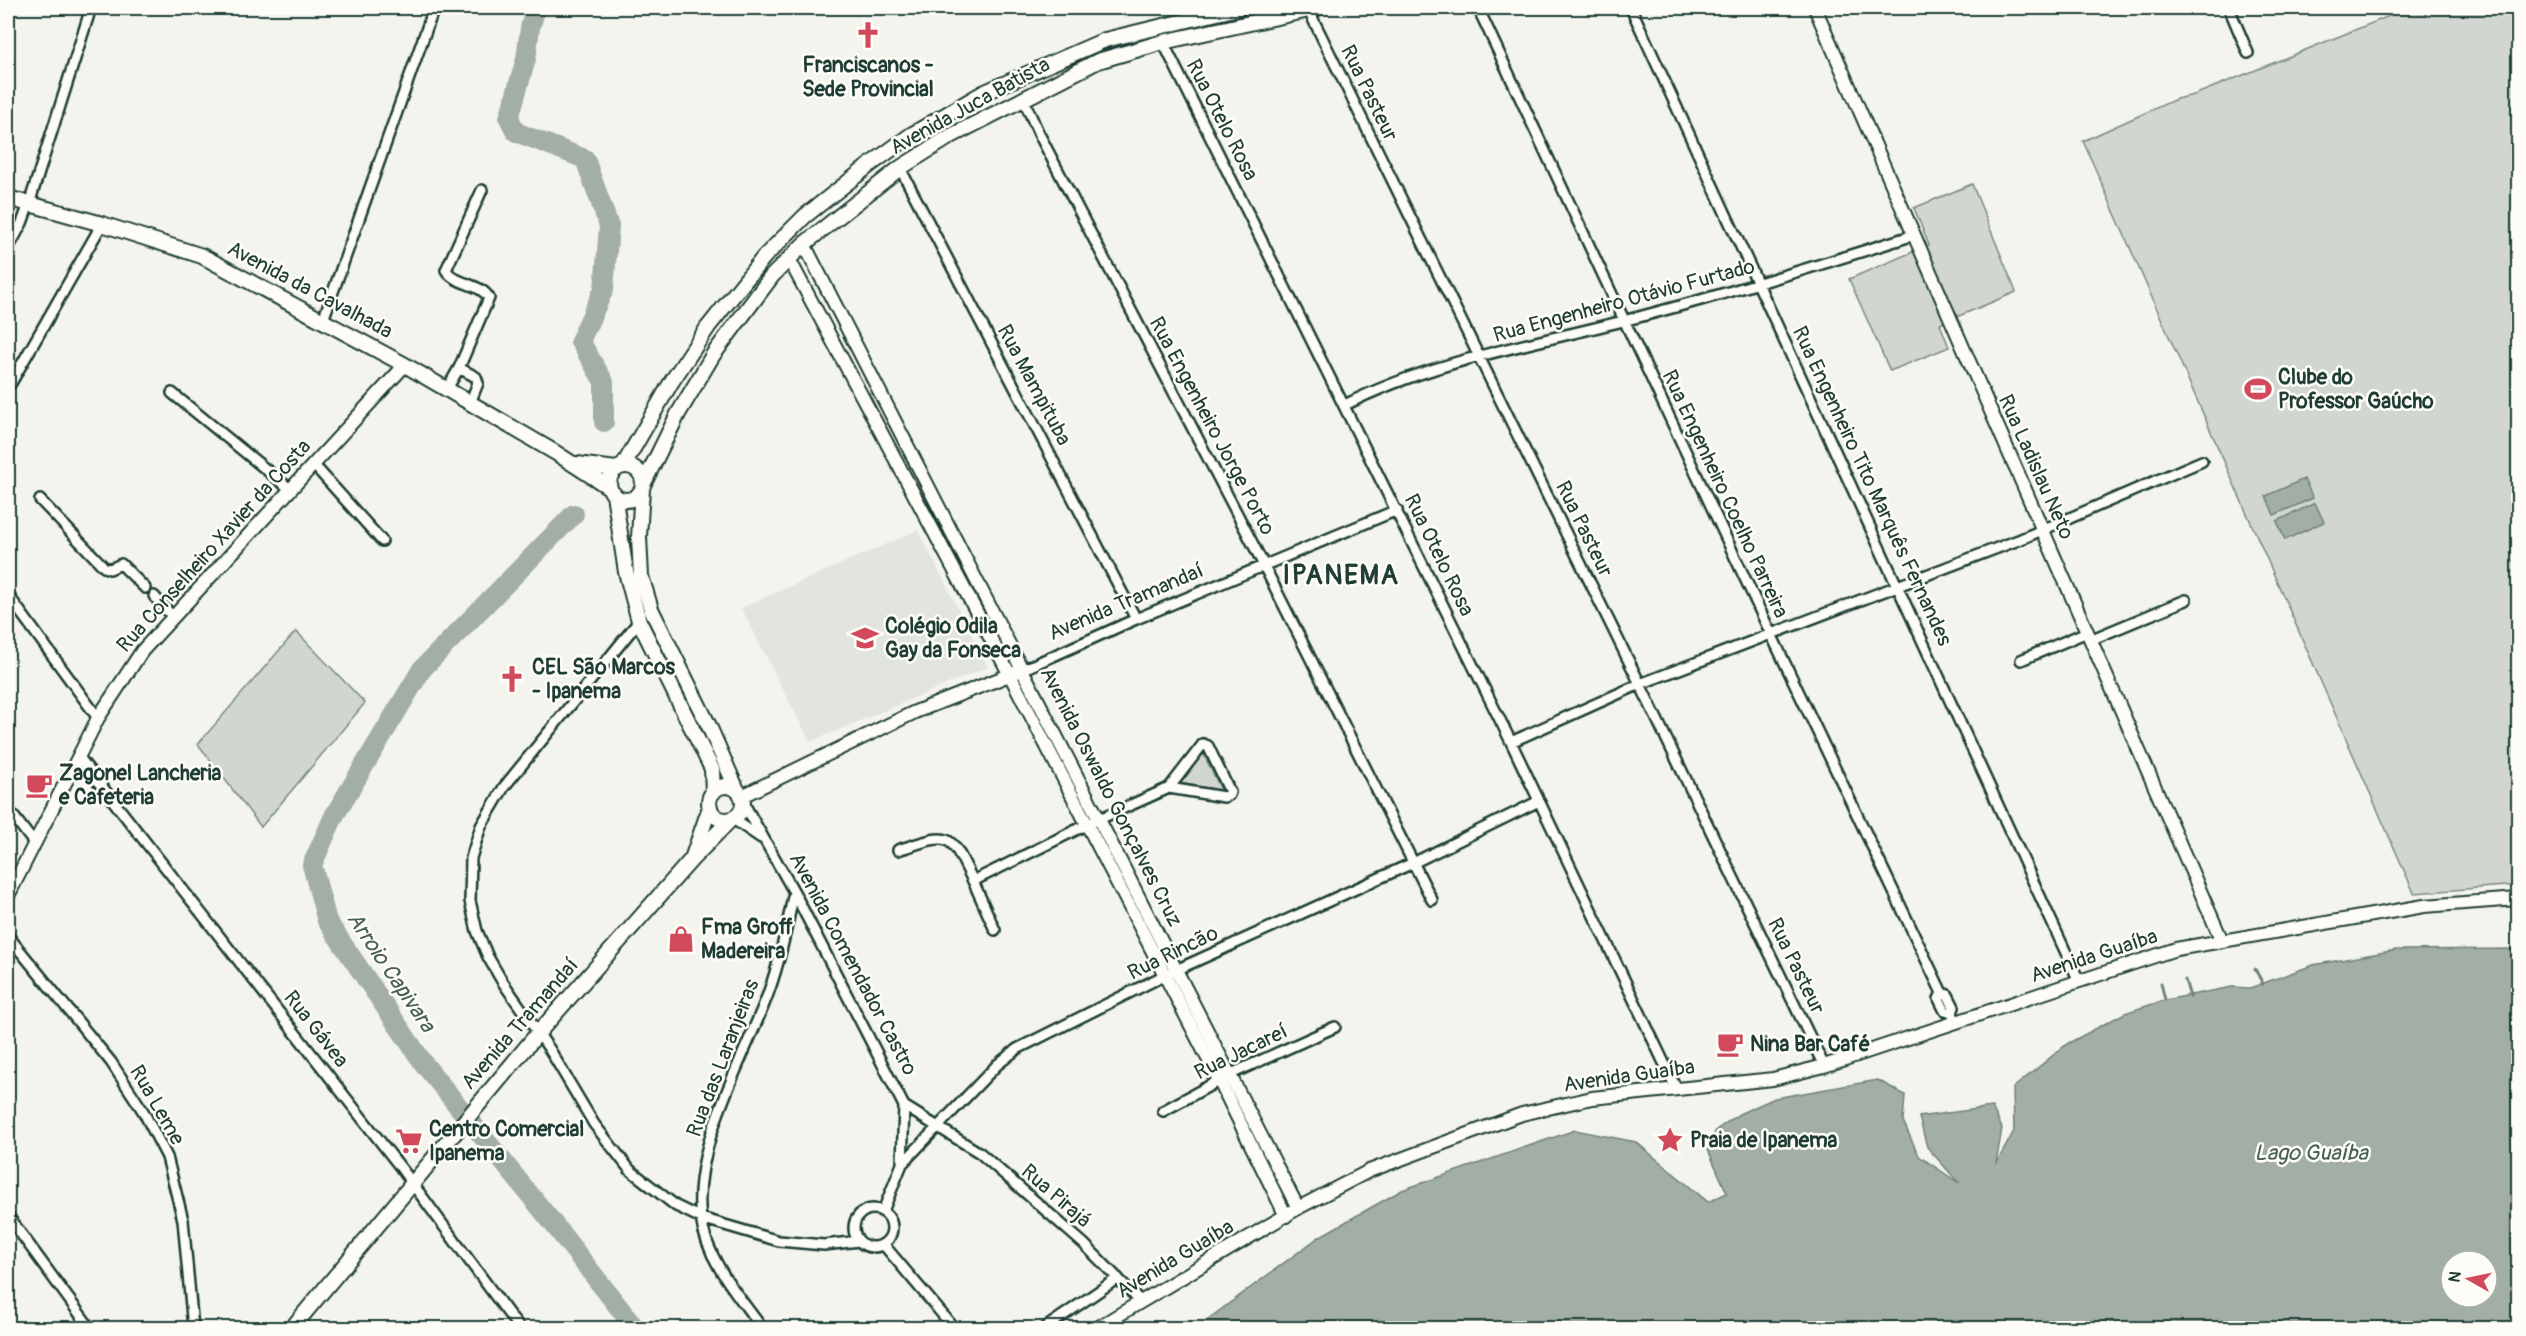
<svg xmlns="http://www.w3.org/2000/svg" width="2526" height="1336" font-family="Pangolin,sans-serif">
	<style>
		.built { fill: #e2e5df }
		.green { fill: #d1d6d1; stroke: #788a82; stroke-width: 1.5 }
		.water { fill: #a3aea7; stroke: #6e8179; stroke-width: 1.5; fill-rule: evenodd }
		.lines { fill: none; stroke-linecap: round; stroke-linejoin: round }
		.stream { stroke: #6e8179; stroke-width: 3 }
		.river { stroke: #a3aea7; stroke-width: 20 }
		.minor-casing { stroke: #1f3d34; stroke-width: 14 }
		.tertiary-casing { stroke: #1f3d34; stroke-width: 16 }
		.secondary-casing { stroke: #1f3d34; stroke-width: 18 }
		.minor { stroke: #fdfcf7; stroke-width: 9 }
		.tertiary { stroke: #fdfcf7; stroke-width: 12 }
		.secondary { stroke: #fdfcf7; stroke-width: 14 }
		.labels { text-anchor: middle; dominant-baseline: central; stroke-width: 5; stroke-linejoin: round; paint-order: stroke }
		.poi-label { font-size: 21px; font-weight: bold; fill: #1f3d34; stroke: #fdfcf7; text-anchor: start }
		.street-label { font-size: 21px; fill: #1f3d34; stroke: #fdfcf7 }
		.water-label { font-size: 22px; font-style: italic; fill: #475f56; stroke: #fdfcf7 }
		.district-label { font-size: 27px; font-weight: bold; letter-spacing: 1.5px; fill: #1f3d34; stroke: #fdfcf7 }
	</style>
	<rect width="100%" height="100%" fill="#f4f4ef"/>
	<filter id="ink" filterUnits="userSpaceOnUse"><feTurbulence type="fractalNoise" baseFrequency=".0167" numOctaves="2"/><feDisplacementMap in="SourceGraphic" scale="12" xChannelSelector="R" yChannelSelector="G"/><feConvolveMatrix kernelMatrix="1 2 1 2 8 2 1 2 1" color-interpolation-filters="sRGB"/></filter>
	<g filter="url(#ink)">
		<path class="built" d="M918,530L988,667L810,742L741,608Z"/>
		<path class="green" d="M2409,8H2518V885L2414,893L2083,141L2176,99L2194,95Z
			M1972,184L2016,292L1940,324L1949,347L1890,371L1849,279L1929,245L1914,208Z
			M296,631L365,703L261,827L198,744Z
			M1203,753L1221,790L1179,783Z"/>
		<path class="water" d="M2304,479L2313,498L2274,515L2266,496Z
			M2315,503L2324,522L2285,540L2277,521Z
			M2518,949V1328H1196L1319,1237L1402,1190L1575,1130L1636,1142L1708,1202L1727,1193L1708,1150L1716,1130L1739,1114L1775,1098L1878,1080L1905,1095L1903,1121L1919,1156L1959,1183L1927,1147L1919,1117L1992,1107L2002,1128L1996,1164L2014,1131L2013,1088L2067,1044L2125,1013L2165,1000L2232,987L2250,988L2313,965L2396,950ZM2451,1261H2487V1297H2451Z"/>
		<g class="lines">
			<path class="stream" d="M2255,969L2263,984
				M2185,980L2190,997
				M2161,983L2165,1000"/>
			<path class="river" d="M536,8L530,28L526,59L509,118L516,132L585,159L609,226L604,289L580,341L604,382V422
				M574,514L422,669L334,816L312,865L327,921L424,1064L552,1222L635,1328"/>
			<defs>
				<path id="minor" d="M1478,8L1771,634L1942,993
					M1631,8L2079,981
					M2229,8L2248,53
					M1308,9L1640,684L1824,1066
					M1163,42L1511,742L1676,1088
					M1023,98L1038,132L1257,552L1432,900
					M900,168L1136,619
					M8,249L22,223L29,204L91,8
					M323,320L434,8
					M459,368L489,298C481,283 455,285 446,270L482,190
					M11,383L102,224
					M447,389L459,368L476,377L478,383L470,403
					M172,393L290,489
					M1345,405C1431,361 1530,345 1623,321C1721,296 1817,266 1914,235
					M313,464L382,541
					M40,500L104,567L110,569L121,564L145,588
					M8,595L98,718
					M154,596L173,617
					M639,621L504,787L481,826L471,858L470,901L477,931L488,957L502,981L550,1050L594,1124L630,1170L676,1206L701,1218L779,1241L824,1245L859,1241
					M2090,640L2186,600
					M2021,660L2087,632
					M1024,669L1136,619L1397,510
					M1511,742L1640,684L2021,539L2202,461
					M78,756L401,1168L519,1328
					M743,802L794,892L904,1106L980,1153L1084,1244L1141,1302
					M8,809L34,843
					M733,819L761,838
					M898,850C952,833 948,830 973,881L1086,825L1169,788L1203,744L1208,746L1230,792L1229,795L1224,797L1169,788
					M973,881L995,930
					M8,936L111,1062L143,1111L167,1157L183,1220L193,1328
					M1942,993L1948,995L1954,1007L1952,1013L1956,1022
					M1942,993L1939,999L1945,1011L1952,1013
					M1163,1111L1231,1074L1335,1027
					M902,1164L904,1106
					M854 1228a19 19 0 1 1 38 0a19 19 0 1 1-38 0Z
					M883,1211L902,1164L997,1065L1017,1049L1165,975L1415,862L1539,801
					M8,1216L90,1328
					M883,1244L954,1328
					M762,1328C738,1295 707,1261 701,1218C691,1148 744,1059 768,994C780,961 787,926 794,892
					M1045,1328L1118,1278"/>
				<path id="tertiary" d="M1815,8L2222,941
					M804,244L1298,1208
					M789,259L1010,675L1219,1080L1286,1216
					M742,796L915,712L1017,672
					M8,896L98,718L142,651L405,365
					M1097,1328L1298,1208L1369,1171L1522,1114L1592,1098L1773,1079L1824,1066L2176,949L2424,906L2518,899"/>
				<path id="secondary" d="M8,198L102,224L202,256L405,365L556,453L610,488
					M577,464L616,469
					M623,466L672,381L708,327L764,257L805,216L871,164L911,135L983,93L1105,40L1238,8
					M609 483a17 17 0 1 1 34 0a17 17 0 1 1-34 0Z
					M643,485L678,414L713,355L772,276L804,244L900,168L951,136L1098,61L1163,42L1318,8
					M642,489L639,537L641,576L651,609L709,726L737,790
					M614,494L626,572L639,621L712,769L713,793
					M709 803a17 17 0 1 1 34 0a17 17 0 1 1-34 0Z
					M693,856L710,807
					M292,1328L539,1032L691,860L731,819"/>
			</defs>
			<use href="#minor" class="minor-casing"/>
			<use href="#tertiary" class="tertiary-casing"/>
			<use href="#secondary" class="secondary-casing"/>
			<use href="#minor" class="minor"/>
			<use href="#tertiary" class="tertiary"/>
			<use href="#secondary" class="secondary"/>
		</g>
	</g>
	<defs>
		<symbol id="church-bare" viewBox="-9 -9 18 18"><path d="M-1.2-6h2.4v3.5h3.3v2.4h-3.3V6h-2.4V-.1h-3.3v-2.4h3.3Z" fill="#d1495b" stroke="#fdfcf7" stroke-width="2.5" paint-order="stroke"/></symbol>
		<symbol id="stadium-bare" viewBox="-9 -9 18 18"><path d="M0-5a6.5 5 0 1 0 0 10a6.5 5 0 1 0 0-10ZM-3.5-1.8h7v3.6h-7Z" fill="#d1495b" stroke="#fdfcf7" stroke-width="2.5" paint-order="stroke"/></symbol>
		<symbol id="school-bare" viewBox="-9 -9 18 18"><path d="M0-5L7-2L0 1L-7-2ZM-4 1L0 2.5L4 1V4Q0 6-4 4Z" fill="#d1495b" stroke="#fdfcf7" stroke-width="2.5" paint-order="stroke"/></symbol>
		<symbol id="cafe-bare" viewBox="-9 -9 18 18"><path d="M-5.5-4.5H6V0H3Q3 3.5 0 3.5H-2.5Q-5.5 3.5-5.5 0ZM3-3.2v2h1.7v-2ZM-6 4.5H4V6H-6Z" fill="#d1495b" stroke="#fdfcf7" stroke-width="2.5" paint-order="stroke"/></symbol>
		<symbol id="shop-bare" viewBox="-9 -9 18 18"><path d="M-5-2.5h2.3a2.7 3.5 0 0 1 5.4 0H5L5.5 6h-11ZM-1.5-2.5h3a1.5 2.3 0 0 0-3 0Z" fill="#d1495b" stroke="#fdfcf7" stroke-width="2.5" paint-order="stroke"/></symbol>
		<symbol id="sight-bare" viewBox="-9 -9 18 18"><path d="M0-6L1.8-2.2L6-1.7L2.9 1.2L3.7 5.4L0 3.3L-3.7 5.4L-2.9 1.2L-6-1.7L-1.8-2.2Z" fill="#d1495b" stroke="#fdfcf7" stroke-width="2.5" paint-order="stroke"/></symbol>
		<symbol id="supermarket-bare" viewBox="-9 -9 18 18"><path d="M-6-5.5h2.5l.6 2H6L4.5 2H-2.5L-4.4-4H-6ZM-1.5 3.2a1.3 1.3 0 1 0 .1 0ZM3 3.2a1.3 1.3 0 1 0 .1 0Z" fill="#d1495b" stroke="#fdfcf7" stroke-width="2.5" paint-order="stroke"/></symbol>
	</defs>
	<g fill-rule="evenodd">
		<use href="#church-bare" x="849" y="16" width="38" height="38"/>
		<use href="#stadium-bare" x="2239" y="370" width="38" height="38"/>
		<use href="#school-bare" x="846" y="619" width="38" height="38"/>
		<use href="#church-bare" x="493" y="660" width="38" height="38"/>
		<use href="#cafe-bare" x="20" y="766" width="38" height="38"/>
		<use href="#shop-bare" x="662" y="920" width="38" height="38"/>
		<use href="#cafe-bare" x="1711" y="1025" width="38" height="38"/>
		<use href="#sight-bare" x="1651" y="1121" width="38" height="38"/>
		<use href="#supermarket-bare" x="390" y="1122" width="38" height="38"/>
	</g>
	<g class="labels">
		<g class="poi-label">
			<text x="868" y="65" text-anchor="middle">Franciscanos -<tspan x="868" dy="24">Sede Provincial</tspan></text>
			<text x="2278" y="377">Clube do<tspan x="2278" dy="24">Professor Gaúcho</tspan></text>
			<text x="885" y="626">Colégio Odila<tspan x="885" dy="24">Gay da Fonseca</tspan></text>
			<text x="532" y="667">CEL São Marcos<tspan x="532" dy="24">- Ipanema</tspan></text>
			<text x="59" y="773">Zagonel Lancheria<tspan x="59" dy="24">e Cafeteria</tspan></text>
			<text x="701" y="927">Fma Groff<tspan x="701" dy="24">Madereira</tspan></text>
			<text x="1750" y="1044">Nina Bar Café</text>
			<text x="429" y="1129">Centro Comercial<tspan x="429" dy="24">Ipanema</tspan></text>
			<text x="1690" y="1140">Praia de Ipanema</text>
		</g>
		<g class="street-label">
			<text transform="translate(1369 93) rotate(64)">Rua Pasteur</text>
			<text transform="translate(970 106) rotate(-29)">Avenida Juca Batista</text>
			<text transform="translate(1222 120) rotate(63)">Rua Otelo Rosa</text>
			<text transform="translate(310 290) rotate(28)">Avenida da Cavalhada</text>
			<text transform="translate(1624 301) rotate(-15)">Rua Engenheiro Otávio Furtado</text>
			<text transform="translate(1034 385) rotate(62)">Rua Mampituba</text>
			<text transform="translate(1212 426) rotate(62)">Rua Engenheiro Jorge Porto</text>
			<text transform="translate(2036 467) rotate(66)">Rua Ladislau Neto</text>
			<text transform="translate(1872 486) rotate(65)">Rua Engenheiro Tito Marquês Fernandes</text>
			<text transform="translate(1725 494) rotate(65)">Rua Engenheiro Coelho Parreira</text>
			<text transform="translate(1584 529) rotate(64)">Rua Pasteur</text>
			<text transform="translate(214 546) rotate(-48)">Rua Conselheiro Xavier da Costa</text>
			<text transform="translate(1439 555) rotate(64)">Rua Otelo Rosa</text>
			<text transform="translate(1126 602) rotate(-23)">Avenida Tramandaí</text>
			<text transform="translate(1111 797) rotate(63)">Avenida Oswaldo Gonçalves Cruz</text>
			<text transform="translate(1173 953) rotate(-26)">Rua Rincão</text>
			<text transform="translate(2094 956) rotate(-18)">Avenida Guaíba</text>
			<text transform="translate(853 964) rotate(62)">Avenida Comendador Castro</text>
			<text transform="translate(1796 966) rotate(64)">Rua Pasteur</text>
			<text transform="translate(520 1024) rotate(-49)">Avenida Tramandaí</text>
			<text transform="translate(316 1029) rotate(52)">Rua Gávea</text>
			<text transform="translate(1241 1052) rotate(-26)">Rua Jacareí</text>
			<text transform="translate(723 1058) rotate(-69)">Rua das Laranjeiras</text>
			<text transform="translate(1629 1076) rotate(-8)">Avenida Guaíba</text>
			<text transform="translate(157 1105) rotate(60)">Rua Leme</text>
			<text transform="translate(1056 1196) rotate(41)">Rua Pirajá</text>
			<text transform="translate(1175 1259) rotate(-31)">Avenida Guaíba</text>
		</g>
		<g class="water-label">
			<text transform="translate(391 972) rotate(56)">Arroio Capivara</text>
			<text x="2311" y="1153">Lago Guaíba</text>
		</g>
		<g class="district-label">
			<text x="1341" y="575">IPANEMA</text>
		</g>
	</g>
	<rect width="2526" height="1336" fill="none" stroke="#fdfcf7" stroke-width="30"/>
	<rect x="15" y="15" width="2496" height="1306" fill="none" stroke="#1f3d34" stroke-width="2" filter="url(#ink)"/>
	<g transform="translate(2469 1279) rotate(279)"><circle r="28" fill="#fdfcf7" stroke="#a4b0a9" stroke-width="1.5"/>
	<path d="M0-4.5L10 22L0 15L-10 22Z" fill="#d1495b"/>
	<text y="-9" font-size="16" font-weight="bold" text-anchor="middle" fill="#1f3d34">N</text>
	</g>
</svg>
